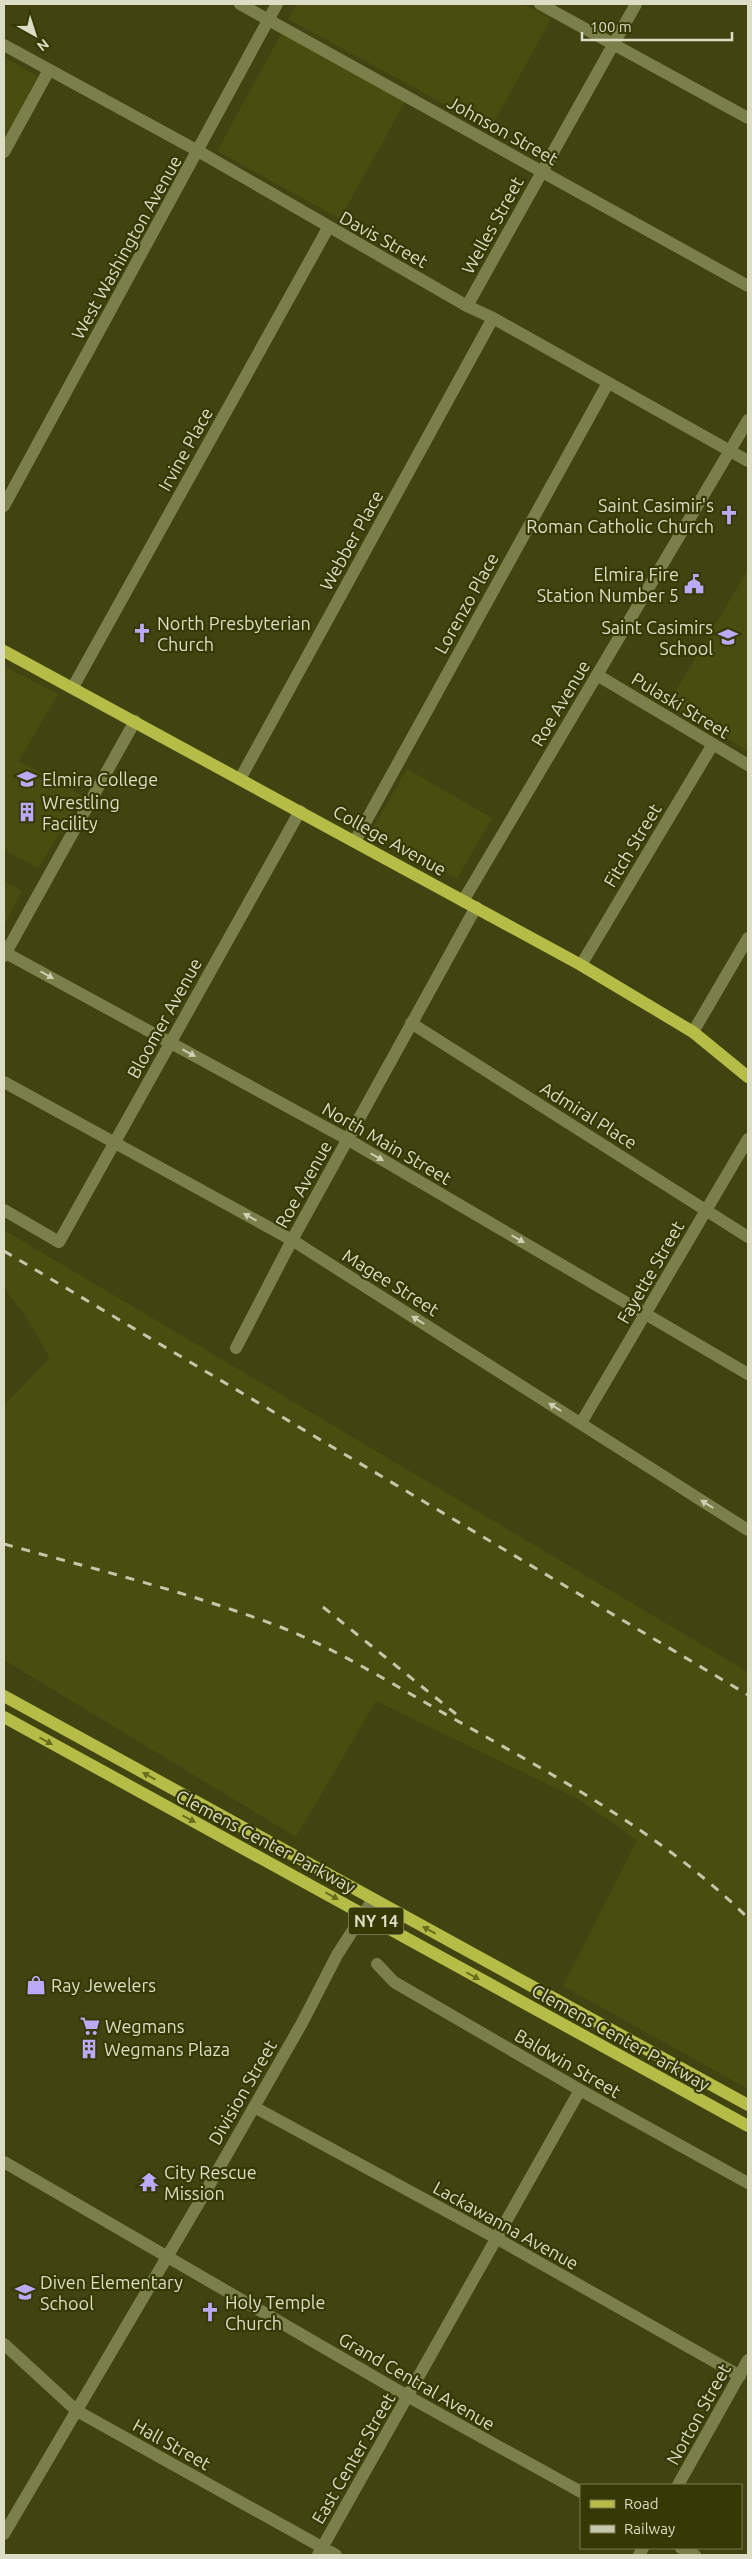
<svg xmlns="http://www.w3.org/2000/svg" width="752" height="2559" font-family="Ubuntu,sans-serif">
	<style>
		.built { fill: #494d10 }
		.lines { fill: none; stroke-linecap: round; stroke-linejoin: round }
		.minor { stroke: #7b804b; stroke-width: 12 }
		.major { stroke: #b5bd46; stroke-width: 12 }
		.rail { stroke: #c4c7a9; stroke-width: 3; stroke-dasharray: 9 9; stroke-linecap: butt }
		.oneway { fill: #cdd0b2 }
		.oneway2 { fill: #696e1e }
		.labels { text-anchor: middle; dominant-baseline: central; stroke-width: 4.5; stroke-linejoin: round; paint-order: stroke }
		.shield { fill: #363904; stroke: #aaac8a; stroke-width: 1 }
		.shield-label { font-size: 16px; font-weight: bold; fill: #dbdec4 }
		.street-label { font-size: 18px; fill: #dbdec4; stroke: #363904 }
		.poi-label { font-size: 18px; fill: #dbdec4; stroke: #363904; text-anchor: start }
	</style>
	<rect width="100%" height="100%" fill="#414411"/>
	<path class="built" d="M297,4H523L551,19L490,129L288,19Z
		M281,34L405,102L340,219L217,151Z
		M4,57L39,77L4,140Z
		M748,569V751L668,704Z
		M4,666L58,694L19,761L83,796L38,868L4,850Z
		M407,769L492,818L457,879L372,829Z
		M4,881L22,891L4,926Z
		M4,1230L748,1672V2089L563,1986L637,1840L578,1799L376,1701L296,1837L4,1660V1405L50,1358L26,1317L4,1288Z"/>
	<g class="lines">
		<path class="minor" d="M240,4L748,286
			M540,4L748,118
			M4,45L198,151L467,306L493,318L748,461
			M4,152L49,70
			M467,306L636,4
			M4,506L277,4
			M597,675L748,765
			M73,687L328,228
			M240,779L493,318
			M355,841L608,383
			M463,901L748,420
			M4,952L347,1139L748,1374
			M4,956L135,721
			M581,965L713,744
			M411,1023L748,1237
			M693,1032L748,938
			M4,1082L292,1240L748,1530
			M4,1210L59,1242L300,811
			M236,1348L292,1240L476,907
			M581,1423L748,1139
			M377,1964L394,1982L580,2090L748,2183
			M254,2107L496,2238L740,2376
			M4,2162L409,2397L581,2492
			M4,2344L77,2411L336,2555
			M678,2485L748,2360
			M4,2534L210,2184L302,2023L337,1955L373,1899
			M681,2548L695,2555
			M318,2555L580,2090
			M639,2555L643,2548"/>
		<path class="major" d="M4,651L581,965L693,1032L748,1077
			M4,1696L748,2105
			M4,1717L748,2126"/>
		<path class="rail" d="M4,1251L748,1695
			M4,1544C98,1570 192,1593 283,1628C340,1651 394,1685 447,1715C552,1774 662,1833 748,1918
			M323,1607L456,1714"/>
	</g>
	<defs><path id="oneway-solid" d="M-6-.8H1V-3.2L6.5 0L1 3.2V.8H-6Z" transform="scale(1.25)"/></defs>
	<g class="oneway">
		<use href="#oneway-solid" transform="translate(47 975) rotate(29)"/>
		<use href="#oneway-solid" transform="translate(189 1053) rotate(28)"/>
		<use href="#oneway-solid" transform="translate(377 1157) rotate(30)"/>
		<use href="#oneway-solid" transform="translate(250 1217) rotate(-151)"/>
		<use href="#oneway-solid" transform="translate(518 1239) rotate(30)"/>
		<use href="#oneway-solid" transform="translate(418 1320) rotate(-148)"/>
		<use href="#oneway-solid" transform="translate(555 1407) rotate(-148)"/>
		<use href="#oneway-solid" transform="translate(707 1504) rotate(-148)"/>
	</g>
	<g class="oneway2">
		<use href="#oneway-solid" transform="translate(46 1741) rotate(29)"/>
		<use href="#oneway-solid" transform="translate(149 1776) rotate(-151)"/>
		<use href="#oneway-solid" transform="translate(189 1819) rotate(28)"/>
		<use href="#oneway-solid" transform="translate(332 1896) rotate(29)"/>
		<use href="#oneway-solid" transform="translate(429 1930) rotate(-151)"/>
		<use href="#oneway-solid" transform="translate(473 1976) rotate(29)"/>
	</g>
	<defs>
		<symbol id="church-bare" viewBox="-9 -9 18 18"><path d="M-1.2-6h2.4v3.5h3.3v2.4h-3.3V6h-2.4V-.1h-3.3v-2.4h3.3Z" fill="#baaaf7" stroke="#363904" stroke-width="2.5" paint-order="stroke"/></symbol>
		<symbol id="civic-bare" viewBox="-9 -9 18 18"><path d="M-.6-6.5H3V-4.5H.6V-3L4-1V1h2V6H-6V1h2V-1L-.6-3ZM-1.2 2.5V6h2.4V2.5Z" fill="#baaaf7" stroke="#363904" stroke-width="2.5" paint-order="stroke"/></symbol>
		<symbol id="school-bare" viewBox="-9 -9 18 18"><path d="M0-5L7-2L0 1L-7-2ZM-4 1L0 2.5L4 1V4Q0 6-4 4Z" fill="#baaaf7" stroke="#363904" stroke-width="2.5" paint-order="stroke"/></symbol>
		<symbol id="university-bare" viewBox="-9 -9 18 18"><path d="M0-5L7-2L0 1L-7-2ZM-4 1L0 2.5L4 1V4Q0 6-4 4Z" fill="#baaaf7" stroke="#363904" stroke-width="2.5" paint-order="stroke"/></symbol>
		<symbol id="building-bare" viewBox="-9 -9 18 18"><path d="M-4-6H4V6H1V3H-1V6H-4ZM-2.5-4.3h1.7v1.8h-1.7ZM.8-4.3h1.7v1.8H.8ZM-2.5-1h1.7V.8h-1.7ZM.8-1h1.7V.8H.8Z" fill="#baaaf7" stroke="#363904" stroke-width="2.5" paint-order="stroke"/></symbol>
		<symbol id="shop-bare" viewBox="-9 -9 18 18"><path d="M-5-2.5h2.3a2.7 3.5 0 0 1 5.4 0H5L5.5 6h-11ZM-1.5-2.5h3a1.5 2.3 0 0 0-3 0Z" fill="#baaaf7" stroke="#363904" stroke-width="2.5" paint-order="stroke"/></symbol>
		<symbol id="supermarket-bare" viewBox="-9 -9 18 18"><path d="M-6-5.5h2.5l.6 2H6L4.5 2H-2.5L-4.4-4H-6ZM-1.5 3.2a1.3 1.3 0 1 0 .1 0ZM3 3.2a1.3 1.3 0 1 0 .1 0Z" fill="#baaaf7" stroke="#363904" stroke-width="2.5" paint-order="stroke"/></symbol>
		<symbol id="temple-bare" viewBox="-9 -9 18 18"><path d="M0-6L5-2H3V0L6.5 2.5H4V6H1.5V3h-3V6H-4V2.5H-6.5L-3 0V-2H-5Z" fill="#baaaf7" stroke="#363904" stroke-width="2.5" paint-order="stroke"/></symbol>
	</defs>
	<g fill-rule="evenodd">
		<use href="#church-bare" x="715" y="501" width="28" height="28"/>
		<use href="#civic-bare" x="680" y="570" width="28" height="28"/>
		<use href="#church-bare" x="128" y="619" width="28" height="28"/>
		<use href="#school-bare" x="714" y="623" width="28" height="28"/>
		<use href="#university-bare" x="13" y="765" width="28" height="28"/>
		<use href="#building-bare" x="13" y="798" width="28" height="28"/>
		<use href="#shop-bare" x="22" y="1971" width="28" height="28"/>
		<use href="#supermarket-bare" x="76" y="2012" width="28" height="28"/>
		<use href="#building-bare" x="75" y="2035" width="28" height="28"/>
		<use href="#temple-bare" x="135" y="2168" width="28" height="28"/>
		<use href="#school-bare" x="11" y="2278" width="28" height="28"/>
		<use href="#church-bare" x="196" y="2298" width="28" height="28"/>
	</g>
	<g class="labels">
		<rect class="shield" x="348.5" y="1907.5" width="55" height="27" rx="4"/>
		<g class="shield-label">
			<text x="376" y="1921">NY 14</text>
		</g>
		<g class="street-label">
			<text transform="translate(503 130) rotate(29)">Johnson Street</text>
			<text transform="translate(492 225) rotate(-61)">Welles Street</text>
			<text transform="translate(384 239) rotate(29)">Davis Street</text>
			<text transform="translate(126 247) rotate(-61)">West Washington Avenue</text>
			<text transform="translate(185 449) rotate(-61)">Irvine Place</text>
			<text transform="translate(351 540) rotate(-61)">Webber Place</text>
			<text transform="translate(466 603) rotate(-61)">Lorenzo Place</text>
			<text transform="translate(560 703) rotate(-59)">Roe Avenue</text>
			<text transform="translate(681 705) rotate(31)">Pulaski Street</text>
			<text transform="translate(390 840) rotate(29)">College Avenue</text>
			<text transform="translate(632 845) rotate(-59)">Fitch Street</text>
			<text transform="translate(164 1018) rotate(-61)">Bloomer Avenue</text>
			<text transform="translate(589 1115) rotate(32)">Admiral Place</text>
			<text transform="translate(387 1143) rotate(30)">North Main Street</text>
			<text transform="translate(303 1184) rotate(-61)">Roe Avenue</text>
			<text transform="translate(650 1272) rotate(-60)">Fayette Street</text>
			<text transform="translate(391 1282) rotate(32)">Magee Street</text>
			<text transform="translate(266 1841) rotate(28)">Clemens Center Parkway</text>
			<text transform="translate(621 2037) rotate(29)">Clemens Center Parkway</text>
			<text transform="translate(568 2063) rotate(30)">Baldwin Street</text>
			<text transform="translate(242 2092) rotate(-60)">Division Street</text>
			<text transform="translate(506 2225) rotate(29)">Lackawanna Avenue</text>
			<text transform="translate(417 2381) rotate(30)">Grand Central Avenue</text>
			<text transform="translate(698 2414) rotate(-61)">Norton Street</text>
			<text transform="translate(172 2444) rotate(29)">Hall Street</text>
			<text transform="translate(353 2458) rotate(-60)">East Center Street</text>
		</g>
		<g class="poi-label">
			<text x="714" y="505" text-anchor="end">Saint Casimir's<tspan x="714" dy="21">Roman Catholic Church</tspan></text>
			<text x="679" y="574" text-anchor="end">Elmira Fire<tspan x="679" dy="21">Station Number 5</tspan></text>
			<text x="157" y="623">North Presbyterian<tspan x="157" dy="21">Church</tspan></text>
			<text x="713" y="627" text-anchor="end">Saint Casimirs<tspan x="713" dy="21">School</tspan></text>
			<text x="42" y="779">Elmira College</text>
			<text x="42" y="802">Wrestling<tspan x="42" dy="21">Facility</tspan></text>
			<text x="51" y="1985">Ray Jewelers</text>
			<text x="105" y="2026">Wegmans</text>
			<text x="104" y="2049">Wegmans Plaza</text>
			<text x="164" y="2172">City Rescue<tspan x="164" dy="21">Mission</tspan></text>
			<text x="40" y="2282">Diven Elementary<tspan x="40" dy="21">School</tspan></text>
			<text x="225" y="2302">Holy Temple<tspan x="225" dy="21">Church</tspan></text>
		</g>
	</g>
	<rect width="752" height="2559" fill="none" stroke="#dbdec4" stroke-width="10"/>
	<rect x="580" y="2484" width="162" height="65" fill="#363904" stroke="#787b51"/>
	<rect x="590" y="2500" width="25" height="8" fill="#b5bd46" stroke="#787b51"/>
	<text x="624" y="2509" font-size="15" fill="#dbdec4">Road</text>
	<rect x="590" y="2525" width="25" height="8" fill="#c4c7a9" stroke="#787b51"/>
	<text x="624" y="2534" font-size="15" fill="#dbdec4">Railway</text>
	<g transform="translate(35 35) rotate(141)" stroke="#363904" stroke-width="4" paint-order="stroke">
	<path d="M0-4L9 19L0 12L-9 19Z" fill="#dbdec4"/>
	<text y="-8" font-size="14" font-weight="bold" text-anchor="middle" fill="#dbdec4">N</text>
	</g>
	<path d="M582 32v8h150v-8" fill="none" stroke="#dbdec4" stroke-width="2.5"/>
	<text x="590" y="32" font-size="15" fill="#dbdec4" stroke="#363904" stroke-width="4" paint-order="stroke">100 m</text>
</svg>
